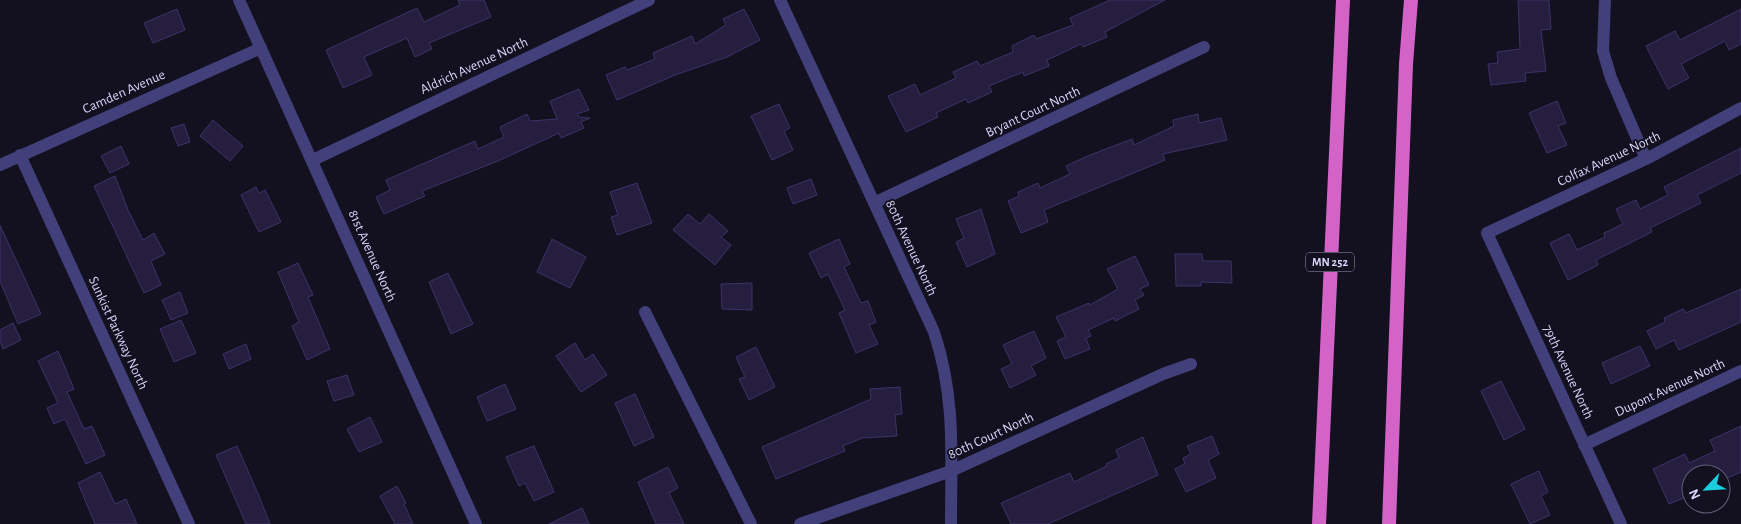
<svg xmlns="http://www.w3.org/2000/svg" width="1741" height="524" font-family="'Alegreya Sans',sans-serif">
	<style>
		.building { fill: #251e3f; stroke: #3d3368 }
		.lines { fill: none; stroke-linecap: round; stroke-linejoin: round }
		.minor { stroke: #42407a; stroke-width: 12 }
		.tertiary { stroke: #42407a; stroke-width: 12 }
		.trunk { stroke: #d463c8; stroke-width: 14 }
		.labels { text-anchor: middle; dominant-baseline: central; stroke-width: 4; stroke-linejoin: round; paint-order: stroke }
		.shield { fill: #131020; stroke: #9d99b9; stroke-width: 1 }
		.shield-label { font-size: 12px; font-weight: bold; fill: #d8d4fa }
		.street-label { font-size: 14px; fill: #d8d4fa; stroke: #131020 }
	</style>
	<rect width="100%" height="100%" fill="#131020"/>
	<path class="building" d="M458,0H484L491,17L429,43L432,49L415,57L407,38L364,57L372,75L343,88L326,50L417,8L424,22L460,5Z
		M1110,0H1165L1105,32L1107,37L1083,47L1081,44L1047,60L1049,66L1024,76L1023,72L989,86L992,92L968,103L966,99L936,113L938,117L906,132L888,96L915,84L920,95L956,78L953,72L977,61L980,66L1013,52L1012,46L1034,35L1036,39L1073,25L1070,18Z
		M1518,0H1549L1551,29L1541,30L1546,71L1525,73L1526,81L1491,85L1488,64L1498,63L1497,52L1520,49Z
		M177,9L185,30L153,43L144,23Z
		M744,9L760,40L727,57L675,75L617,100L606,75L625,67L627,70L655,59L653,53L692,36L695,44L726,25L723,19Z
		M1741,9V44L1729,50L1725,41L1681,64L1689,78L1668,89L1646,46L1675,31L1680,40Z
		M579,89L589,110L577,114L579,117L590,118L581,122L584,128L561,138L559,133L498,161L422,191L425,196L384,214L376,197L390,190L386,180L475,141L478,149L504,137L500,127L527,114L530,121L557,119L550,101Z
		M1557,101L1566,123L1558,126L1567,145L1547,153L1529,113Z
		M779,104L790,128L784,131L793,150L772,160L751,116Z
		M1198,114L1199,123L1221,118L1227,140L1163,154L1165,160L1044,210L1048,222L1021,233L1008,201L1019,196L1018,192L1038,183L1040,188L1070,174L1066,166L1090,155L1132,139L1134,145L1174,126L1173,120Z
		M213,120L243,146L230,161L200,136Z
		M184,124L190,142L178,146L171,128Z
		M121,146L129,164L110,173L101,156Z
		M1741,148V173L1697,195L1701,203L1650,228L1652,232L1596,260L1598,265L1568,280L1550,243L1569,234L1577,250L1605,237L1604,233L1623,224L1616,209L1636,200L1640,209L1668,195L1664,187Z
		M115,176L128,210L143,240L154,233L165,254L151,261L161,285L144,293L94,186Z
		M811,179L817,195L793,204L787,188Z
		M637,183L652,223L617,235L611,217L618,215L610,192Z
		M256,187L259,193L265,190L281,222L259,232L241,195Z
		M981,209L995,254L967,267L956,242L964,238L956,219Z
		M688,214L700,224L709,214L728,231L721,237L731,245L715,265L673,230Z
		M0,225L41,314L18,324L0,281Z
		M552,239L586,257L570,288L537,272Z
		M839,239L850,264L844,267L861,303L868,301L876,322L869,325L878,344L856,353L839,313L845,310L828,274L821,278L809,253Z
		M1175,254H1202L1203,261H1231L1232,283L1201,282V286H1176Z
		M1135,256L1149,285L1140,289L1144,295L1135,300L1139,309L1115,321L1114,318L1088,330L1091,336L1086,338L1090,349L1065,359L1057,341L1066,337L1056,317L1089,303L1090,305L1118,289L1107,269Z
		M298,263L313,295L308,297L330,349L307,360L292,326L299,322L278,272Z
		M448,273L473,324L451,334L429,282Z
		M752,283V310L722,309L721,284Z
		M1741,289V322L1679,350L1674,340L1656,349L1647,331L1665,322L1664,318L1683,309L1686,313Z
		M180,292L188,313L171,320L162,300Z
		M181,320L196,353L174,362L160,329Z
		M13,323L21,340L3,349L0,340V330Z
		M1034,331L1046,358L1031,366L1036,375L1010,388L1001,369L1012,364L1003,345Z
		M575,343L585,360L593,354L607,375L581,392L556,356Z
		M246,344L251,359L229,369L223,354Z
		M1640,346L1650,366L1611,384L1602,363Z
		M756,347L775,387L749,400L739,379L745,377L736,357Z
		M58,351L74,389L67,392L84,429L92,426L105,455L86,464L65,419L54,424L47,408L58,403L38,361Z
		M347,375L354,395L334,401L327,381Z
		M1501,381L1525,429L1504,440L1481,391Z
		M505,384L516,409L487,421L477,397Z
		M900,387L902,414L895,415L897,436L862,438L843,446L845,451L776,479L762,447L871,399L870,389Z
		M635,394L654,437L634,446L615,403Z
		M370,417L382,442L359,452L347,429Z
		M1741,426V472L1721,481V474H1691V495L1669,504L1653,469L1685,454L1689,463L1715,451L1710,440Z
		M1212,436L1219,454L1208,460L1216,478L1186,492L1175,469L1185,464L1183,458L1191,454L1187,446Z
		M1143,437L1158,475L1048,524H1011L1001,503L1070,473L1074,482L1107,466L1106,464L1119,458L1116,450Z
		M237,446L259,496L270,524H246L216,455Z
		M534,446L554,492L534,501L525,483L519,486L506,457Z
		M668,467L678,488L669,493L684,524H656L638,482Z
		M1539,471L1548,492L1541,496L1550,515L1530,524L1511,484Z
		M100,472L115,504L126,499L137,524H95L78,483Z
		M397,486L406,503L404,504L413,524H395L380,496Z
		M582,508L589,524H549Z"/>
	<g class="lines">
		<path class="minor" d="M780,0L934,332C956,399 951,454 951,524
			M1605,0L1603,51L1611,78L1646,159
			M20,155L189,524
			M313,160L649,0
			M0,165L261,48
			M874,203L1204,47
			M645,312L751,524
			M1584,445L1741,371
			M800,524L951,471L1163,374L1191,364
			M1621,524L1487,233L1650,157L1741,108"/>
		<path class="tertiary" d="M239,0L476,524"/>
		<path class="trunk" d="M1319,524L1343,0
			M1389,524L1406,64L1411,0"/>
	</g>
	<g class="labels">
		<rect class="shield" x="1306" y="252.5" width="48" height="19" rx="4"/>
		<g class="shield-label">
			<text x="1330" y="262">MN 252</text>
		</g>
		<g class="street-label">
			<text transform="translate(474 66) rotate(-25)">Aldrich Avenue North</text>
			<text transform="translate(124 92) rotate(-24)">Camden Avenue</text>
			<text transform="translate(1033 112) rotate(-25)">Bryant Court North</text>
			<text transform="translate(1609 159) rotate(-25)">Colfax Avenue North</text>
			<text transform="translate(911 248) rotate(65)">80th Avenue North</text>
			<text transform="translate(372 256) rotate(66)">81st Avenue North</text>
			<text transform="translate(118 333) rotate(65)">Sunkist Parkway North</text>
			<text transform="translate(1568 372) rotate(65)">79th Avenue North</text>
			<text transform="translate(1670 388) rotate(-25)">Dupont Avenue North</text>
			<text transform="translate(991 436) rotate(-25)">80th Court North</text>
		</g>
	</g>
	<g transform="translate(1706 489) rotate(245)"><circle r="24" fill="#131020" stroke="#625e77"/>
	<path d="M0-4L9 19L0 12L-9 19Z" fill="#1bcde0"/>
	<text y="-8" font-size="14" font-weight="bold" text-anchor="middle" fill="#d8d4fa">N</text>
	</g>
</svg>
